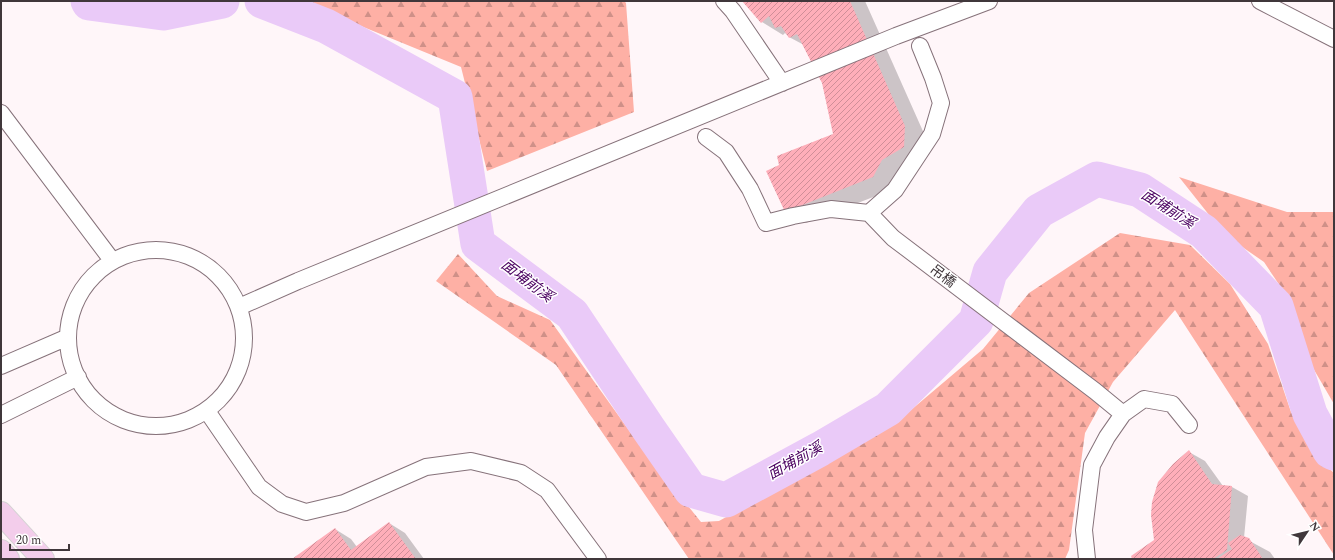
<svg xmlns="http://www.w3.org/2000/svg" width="1335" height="560" font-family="Spectral,'Noto Sans TC',serif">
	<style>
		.forest { fill: url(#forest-firs) }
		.shadow { fill: #0003 }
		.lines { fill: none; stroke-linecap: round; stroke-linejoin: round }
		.river { stroke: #eacaf8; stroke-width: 35 }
		.building { fill: url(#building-hatch) }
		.street-casing { stroke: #86727a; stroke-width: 18 }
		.primary-casing { stroke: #d5d3d4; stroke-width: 24 }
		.street { stroke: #fff; stroke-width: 16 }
		.primary { stroke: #f3cdeb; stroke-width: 22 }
		.labels { text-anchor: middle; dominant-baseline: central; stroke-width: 3; stroke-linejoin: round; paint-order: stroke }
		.street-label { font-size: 14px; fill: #40373b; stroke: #fff }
		.water-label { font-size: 15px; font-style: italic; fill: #4a0160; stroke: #fff }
	</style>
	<defs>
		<pattern id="forest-firs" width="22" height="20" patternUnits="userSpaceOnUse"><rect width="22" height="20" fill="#feb0a5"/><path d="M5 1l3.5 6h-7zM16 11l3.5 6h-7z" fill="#cf9088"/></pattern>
		<pattern id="building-hatch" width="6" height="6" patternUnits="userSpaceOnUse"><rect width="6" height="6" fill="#feaeb9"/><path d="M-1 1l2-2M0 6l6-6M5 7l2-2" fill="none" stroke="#cf8e98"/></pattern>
	</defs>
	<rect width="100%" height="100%" fill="#fff6f9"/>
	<path class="forest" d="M300,1H624L626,3L634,112L487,171L461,67Z
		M1179,177L1287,212H1334V404L1313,368L1286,295L1264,262L1225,235Z
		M1120,233L1190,245L1230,284L1268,344L1291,412L1317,458L1334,473V555L1175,310L1113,382L1085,433L1069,550L1065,559H689L556,365L436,281L458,254L497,296L550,320L646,454L701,522L719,521L898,421L983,349L1029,293Z"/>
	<path class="shadow" d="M744,1H865L926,138L894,189L806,223L785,211L780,166L834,135L823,83L804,45L789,37L785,33L783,35L762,22Z
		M1189,452L1205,461L1223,486L1232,487L1248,496L1244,538L1270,552L1275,559H1134L1155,541Z
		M389,523L405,533L424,559H294L335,529L351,539L357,547Z"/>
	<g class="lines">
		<path class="river" d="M88,1L89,3L163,13L222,1
			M262,1L326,26L455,97L478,244L572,314L648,428L691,490L726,500L820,449L888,409L976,321L990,272L1039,211L1097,179L1140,190L1204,232L1276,306L1310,414L1330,451L1334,453"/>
	</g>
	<path class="building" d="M742,1H850L905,126L904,147L882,160L873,177L785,212L766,171L779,165L777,156L833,134L822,83L797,34L789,38L781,26L775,28L769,16L761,23Z
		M1189,450L1212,484L1232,486L1227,550L1213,559H1132L1131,556L1154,540L1151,515L1152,502L1158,482L1173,464Z
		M389,522L416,559H292L335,528L351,550Z
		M1240,535L1249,538L1263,559H1217L1232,549L1228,543Z"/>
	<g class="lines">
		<defs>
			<path id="street" d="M724,1L733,11L782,83
				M1260,1L1334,39
				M1,113L111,259
				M706,137L726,152L750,189L766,223L793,216L831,209L869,213L893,238L1095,391L1123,414
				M869,213L895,190L932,134L941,103L933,78L920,46
				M68 338a88 88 0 1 1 176 0a88 88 0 1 1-176 0Z
				M239,307L298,281L896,36L989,1
				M1,366L68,337
				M207,411L259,487L282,504L306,512L344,503L426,467L471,461L521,473L547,490L598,559
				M1,415L78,377
				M1087,559L1084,530L1092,465L1107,437L1123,414L1144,399L1172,404L1189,425"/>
			<path id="primary" d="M1,513L43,559
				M1,551L8,559"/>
		</defs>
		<use href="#street" class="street-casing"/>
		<use href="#primary" class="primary-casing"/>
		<use href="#street" class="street"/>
		<use href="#primary" class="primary"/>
	</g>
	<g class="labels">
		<g class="street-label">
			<text transform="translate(943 276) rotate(37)">吊橋</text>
		</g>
		<g class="water-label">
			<text transform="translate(1168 209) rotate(32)">面埔前溪</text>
			<text transform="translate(527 281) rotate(37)">面埔前溪</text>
			<text transform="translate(795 461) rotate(-29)">面埔前溪</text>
		</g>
	</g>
	<rect width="1335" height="560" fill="none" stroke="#40373b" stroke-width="4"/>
	<g transform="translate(1307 532) rotate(55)" stroke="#ffffff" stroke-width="3" paint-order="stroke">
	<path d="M0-3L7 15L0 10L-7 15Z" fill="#40373b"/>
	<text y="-6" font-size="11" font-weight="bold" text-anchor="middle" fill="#40373b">N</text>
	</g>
	<path d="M10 544v6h59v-6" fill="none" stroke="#40373b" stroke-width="2"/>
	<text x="16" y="544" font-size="12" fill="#40373b" stroke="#ffffff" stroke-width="3" paint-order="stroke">20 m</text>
</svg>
